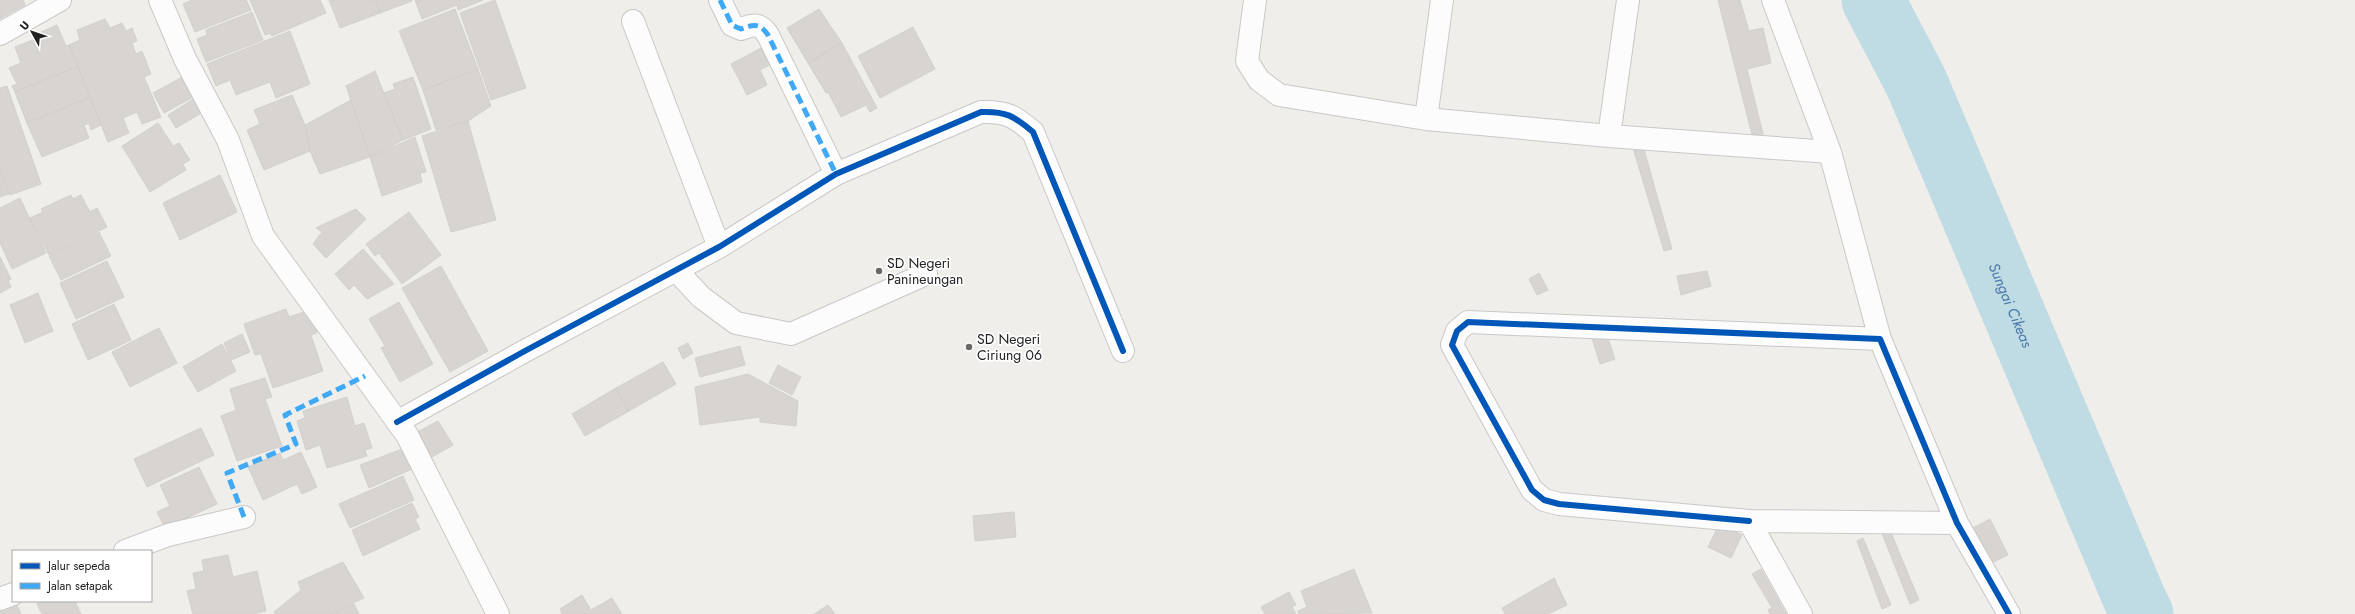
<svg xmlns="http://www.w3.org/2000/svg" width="2355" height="614" font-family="Jost,sans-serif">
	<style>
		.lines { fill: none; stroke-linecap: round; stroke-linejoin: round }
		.river { stroke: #bfdbe3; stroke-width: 63 }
		.building { fill: #d7d4d2; stroke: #d3d0cc }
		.minor-casing { stroke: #c9c8c7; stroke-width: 24 }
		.minor { stroke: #fdfcfc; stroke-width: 22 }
		.quiet { stroke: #3fa9f5; stroke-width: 5; stroke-dasharray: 10 5; stroke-linecap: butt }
		.cycleway-casing { stroke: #fff; stroke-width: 8 }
		.cycleway { stroke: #0057b8; stroke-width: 6 }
		.poi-dot { fill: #6a6968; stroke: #fff; stroke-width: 1.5 }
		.labels { text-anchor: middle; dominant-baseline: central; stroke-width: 3.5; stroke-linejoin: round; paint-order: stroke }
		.poi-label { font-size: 14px; fill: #222; stroke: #fff; text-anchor: start }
		.water-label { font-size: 15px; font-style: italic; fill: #4a7aab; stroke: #fff }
	</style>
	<rect width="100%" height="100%" fill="#f0eeeb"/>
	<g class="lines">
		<path class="river" id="s1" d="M1873,0L1916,82L2135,600L2142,614"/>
	</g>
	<path class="building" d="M0,0H23L25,5L0,19Z
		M192,0H246L251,10L195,32L183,4Z
		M250,0H320L326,13L272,36L270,33L265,35Z
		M329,0H375L380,13L340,28Z
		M375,0H411L412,1L380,13Z
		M415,0H483L458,10L457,5L422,19Z
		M495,0L526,88L491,100L460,13Z
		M1718,0H1740L1749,31L1763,28L1771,63L1747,69L1763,134L1752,135Z
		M455,9L478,69L423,90L399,31Z
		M819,9L842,43L808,63L787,28Z
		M252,12L263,40L206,62L197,39L207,35L206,30Z
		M105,19L110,28L122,23L126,31L132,28L137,41L132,43L136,54L142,51L151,74L144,77L161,117L142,124L137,112L123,118L129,133L108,142L69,45L80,40L77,30Z
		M57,25L66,46L69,45L78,66L15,92L12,86L17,84L9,68L21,63L15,47L43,36L41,32Z
		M913,27L935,69L880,98L858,56Z
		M290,31L310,84L276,98L270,82L236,95L230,80L216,86L207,64Z
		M842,43L877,108L870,112L866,105L841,117L828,92L826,93L808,63Z
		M763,47L772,64L760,70L767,85L747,95L731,64Z
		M78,66L90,97L27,123L15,92Z
		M478,69L491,106L468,121L436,130L423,90Z
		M375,71L403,140L370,157L346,86Z
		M186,75L197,95L164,113L153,93Z
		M413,77L431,129L403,140L384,93L395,89L393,84Z
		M7,86L41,184L10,195L0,167V88Z
		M292,95L305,125L310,151L264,170L247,130L260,124L254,110Z
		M90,97L101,125L91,130L89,123L84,125L89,138L42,157L27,123Z
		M195,98L203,112L176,128L168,115Z
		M351,100L370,157L320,174L310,151L305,125Z
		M468,121L496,220L451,232L422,136Z
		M158,123L173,146L179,143L190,160L183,164L186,170L150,192L122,146Z
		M415,137L426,172L420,173L422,182L382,196L370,157Z
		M1643,146L1672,249L1664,251L1633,148Z
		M0,169L9,194L0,197Z
		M220,175L237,212L180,240L163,203Z
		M71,195L73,199L81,195L90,212L97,208L107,227L49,255L30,218L43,212L41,209Z
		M20,198L46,253L12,269L0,243V208Z
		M356,209L366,219L326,258L313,244L322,232L316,228Z
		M409,212L441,255L402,284L379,253L375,256L366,244Z
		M99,232L111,256L61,280L49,256Z
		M363,249L394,284L367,299L354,285L349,290L335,274Z
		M0,257L11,279L8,281L11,287L0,293Z
		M107,261L124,297L76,319L60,283Z
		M441,266L488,351L450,372L402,288Z
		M1707,271L1711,286L1681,295L1677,276Z
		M1539,273L1548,290L1537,295L1529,279Z
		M38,293L53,331L25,343L10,305Z
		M399,302L433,364L400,382L381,348L385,346L369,319Z
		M114,304L131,340L88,360L72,324Z
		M286,309L289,317L310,310L317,333L311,335L323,371L273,388L261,354L255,355L244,324Z
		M159,328L177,363L130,387L112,352Z
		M1605,330L1615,359L1600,364L1591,335Z
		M242,334L250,352L231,360L224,343Z
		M688,343L693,353L683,359L678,348Z
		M222,344L236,371L198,392L183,367Z
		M740,346L745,365L700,377L695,358Z
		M663,362L676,384L629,411L616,388Z
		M778,365L801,377L792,395L769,383Z
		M748,374L798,401L796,426L760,422V417L700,425L695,387Z
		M265,378L272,397L265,399L282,446L237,461L221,416L236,410L230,389Z
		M616,388L629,411L585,436L572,414Z
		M347,397L355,426L364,423L372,448L365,450L367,456L327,468L320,445L306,450L297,421L305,418L303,411Z
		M438,421L453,445L432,457L417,432Z
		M201,428L214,455L147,487L134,459Z
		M410,446L419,466L369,488L360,465Z
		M301,452L317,487L302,494L297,484L263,500L248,467L280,453L283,460Z
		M199,467L217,504L165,528L157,512L170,506L160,485Z
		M403,476L414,500L350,528L339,504Z
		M412,503L419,517L415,519L420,529L363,556L352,530Z
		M1014,512L1016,537L975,541L973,516Z
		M1990,519L2008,555L1985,566L1967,531Z
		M1719,524L1742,535L1731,558L1708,547Z
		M1889,528L1919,600L1910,604L1881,531Z
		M1863,538L1891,605L1882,609L1857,541Z
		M228,555L233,577L257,571L266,611L253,614H193L187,591L196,589L193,573L204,571L202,560Z
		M343,562L364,598L330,614H275L274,612L301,590L298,582Z
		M1354,569L1372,613L1299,614L1298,611L1307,607L1301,591Z
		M1761,569L1786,614H1770L1768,610L1772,608L1752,574Z
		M1554,578L1567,605L1548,614H1505L1502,608Z
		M1289,592L1296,605L1292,607L1296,614H1265L1261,607Z
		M582,595L591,610L612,598L622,614H562L560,609Z
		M15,601L21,614H0V606Z
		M44,601H75L81,614H42L37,604Z
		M354,604L359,614H330Z
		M828,605L835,614H814Z"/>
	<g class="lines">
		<defs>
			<path id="minor" d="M160,0L185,59L228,140L263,236L407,435L498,614
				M720,0L732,25L741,29C754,24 760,23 768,35L836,174
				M1255,0L1247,61L1259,80L1279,95L1426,119L1609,136L1830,152
				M1773,0L1830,152L1880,339
				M633,21L719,247
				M0,34L60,0
				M1426,119L1442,0
				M1609,136L1628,0
				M676,270L701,297L736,323L791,334L926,274
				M397,422L523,352L719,247L836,174L981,112C1006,111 1014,116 1033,132L1123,351
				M1749,521L1559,504L1544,500L1532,490L1452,345L1457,331L1468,322L1880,339L1957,523L2009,614
				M125,551L168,535L244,517
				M0,599L13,594
				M1801,614L1749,521L1957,523"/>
		</defs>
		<use href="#minor" class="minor-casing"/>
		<use href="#minor" class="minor"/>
		<path class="quiet" d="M720,0L732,25L741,29C754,24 760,23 768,35L836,174
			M244,517L227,473L296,444L285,415L365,376"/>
		<defs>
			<path id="cycleway" d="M397,422L523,352L719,247L836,174L981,112C1006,111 1014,116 1033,132L1123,351
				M1749,521L1559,504L1544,500L1532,490L1452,345L1457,331L1468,322L1880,339L1957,523L2009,614"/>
		</defs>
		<use href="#cycleway" class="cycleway-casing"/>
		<use href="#cycleway" class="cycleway"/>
	</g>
	<g class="poi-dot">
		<circle cx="879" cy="271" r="4"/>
		<circle cx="969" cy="347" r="4"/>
	</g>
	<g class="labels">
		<g class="poi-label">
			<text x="887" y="263">SD Negeri<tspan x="887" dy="16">Panineungan</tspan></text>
			<text x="977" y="339">SD Negeri<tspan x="977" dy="16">Ciriung 06</tspan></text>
		</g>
		<g class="water-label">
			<text stroke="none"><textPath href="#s1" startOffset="335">Sungai Cikeas</textPath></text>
		</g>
	</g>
	<rect x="12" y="550" width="140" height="52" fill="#ffffff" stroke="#a7a7a7"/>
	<rect x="20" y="563" width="20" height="6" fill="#0057b8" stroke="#a7a7a7"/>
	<text x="48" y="570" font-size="12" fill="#222222">Jalur sepeda</text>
	<rect x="20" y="583" width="20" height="6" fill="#3fa9f5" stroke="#a7a7a7"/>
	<text x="48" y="590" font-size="12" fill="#222222">Jalan setapak</text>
	<g transform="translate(32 32) rotate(310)" stroke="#ffffff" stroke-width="3" paint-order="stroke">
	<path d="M0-3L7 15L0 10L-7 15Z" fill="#222222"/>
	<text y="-6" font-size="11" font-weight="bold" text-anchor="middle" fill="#222222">U</text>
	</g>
</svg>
